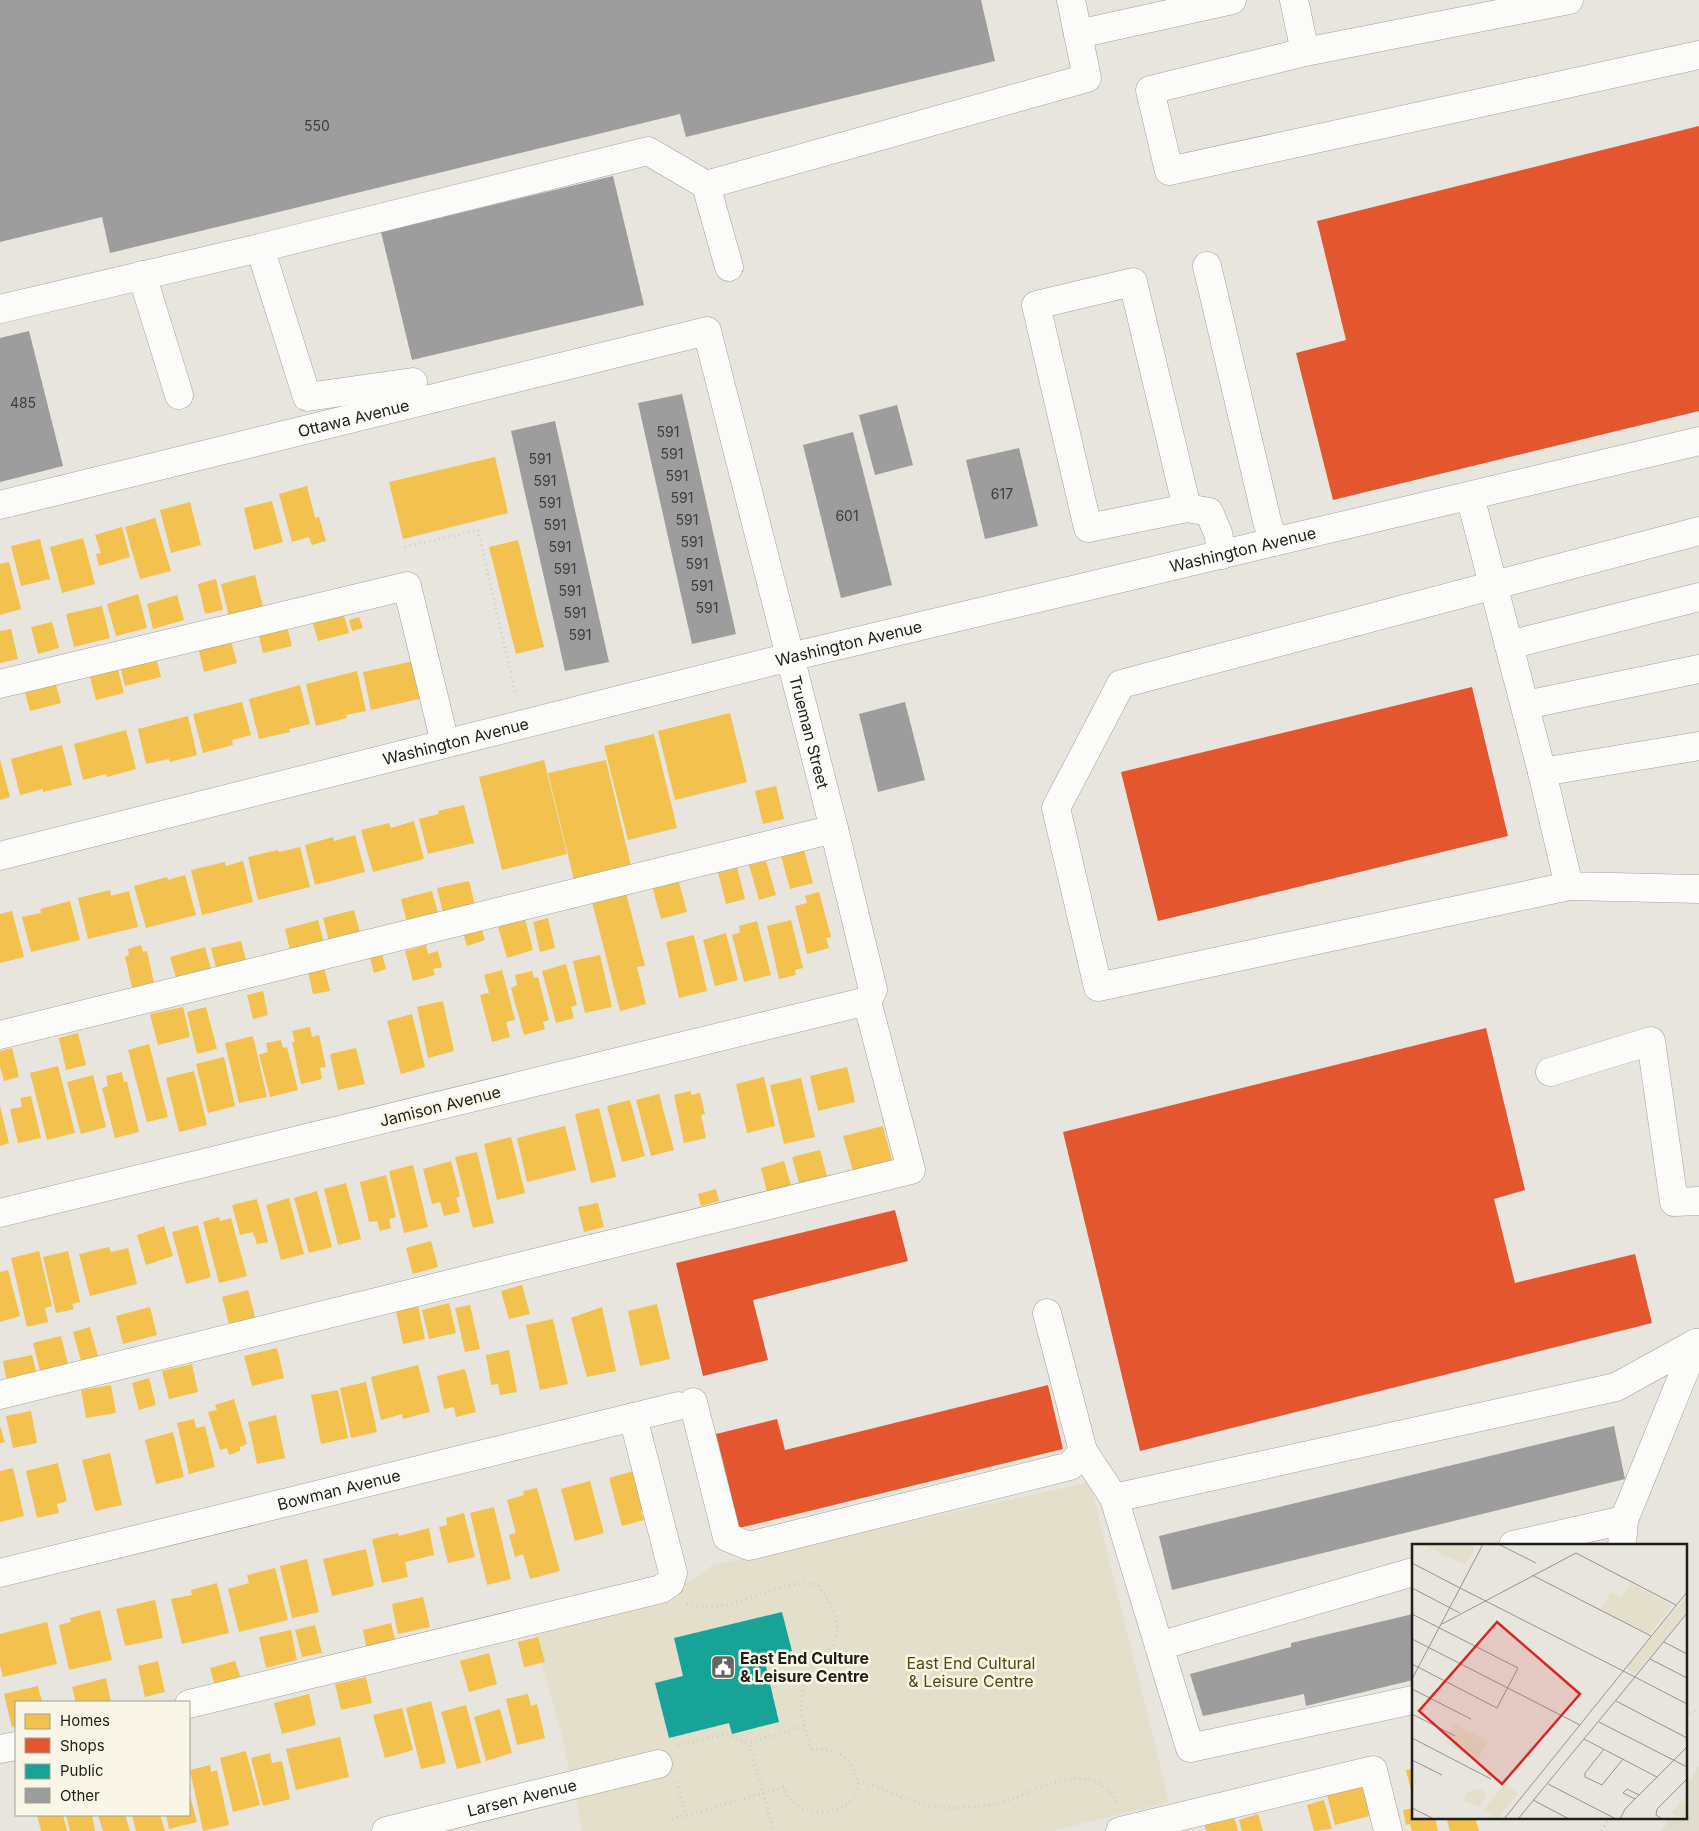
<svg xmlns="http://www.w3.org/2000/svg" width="1699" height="1831" font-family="Inter,sans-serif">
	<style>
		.built { fill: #e1ddce }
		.green { fill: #e3dfcb }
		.homes { fill: #f2c14e }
		.shops { fill: #e4572e }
		.public { fill: #17a398 }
		.building { fill: #9c9d9c }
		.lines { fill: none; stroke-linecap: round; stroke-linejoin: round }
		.minor-casing { stroke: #a3a19c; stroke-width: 29 }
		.path { stroke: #cecdcb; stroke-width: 3; stroke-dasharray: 1 4; stroke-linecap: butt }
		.minor { stroke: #fbfbfa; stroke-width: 28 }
		.labels { text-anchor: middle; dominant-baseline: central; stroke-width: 5; stroke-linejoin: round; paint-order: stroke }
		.number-label { font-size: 14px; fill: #3e3e3a }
		.street-label { font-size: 16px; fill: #1f1e19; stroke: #f9f6e7 }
		.poi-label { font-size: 16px; font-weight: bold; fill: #1f1e19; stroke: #f9f6e7; text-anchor: start }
		.park-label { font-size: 16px; fill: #524711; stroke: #f9f6e7 }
		.inset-road { fill: none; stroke: #97958f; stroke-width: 1 }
		.view { fill: #d62828; fill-opacity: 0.15; stroke: #d62828; stroke-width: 2.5 }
		.inset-edge { fill: none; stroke: #1f1e19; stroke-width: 2.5 }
	</style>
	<rect width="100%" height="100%" fill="#e7e5de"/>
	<path class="built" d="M1699,1766V1831H1662L1670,1817H1685V1790Z"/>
	<path class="green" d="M1090,1482L1169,1802L1052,1831H583L561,1732L533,1632L664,1598L713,1565Z"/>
	<path class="homes" d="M495,457L508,513L403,539L389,482Z
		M307,486L315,518L319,517L326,541L312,545L309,537L292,542L279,494Z
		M272,501L283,542L254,550L244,508Z
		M190,502L201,545L171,553L160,510Z
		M155,518L171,571L140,579L125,527Z
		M122,527L130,557L99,566L96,554L101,553L95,535Z
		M83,538L95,584L62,593L50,547Z
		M40,539L50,579L21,586L11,546Z
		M518,540L544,647L516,654L489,547Z
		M9,562L21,609L0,615V564Z
		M255,575L263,607L229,616L221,584Z
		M216,579L223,610L205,614L198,584Z
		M138,594L147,628L116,636L107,604Z
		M177,595L184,620L153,629L147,604Z
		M102,606L110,638L74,647L66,614Z
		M343,612L349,633L318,641L312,620Z
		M359,617L363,628L352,631L349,620Z
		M52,622L59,648L38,654L31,627Z
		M287,626L292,646L263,653L258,633Z
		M11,629L18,659L0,663V631Z
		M230,638L237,663L204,672L198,647Z
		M156,657L161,677L125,686L120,666Z
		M414,661L423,698L371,710L363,672Z
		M117,666L124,693L96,700L89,673Z
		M357,671L366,711L346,715L347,718L316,726L306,684Z
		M55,681L61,703L30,711L24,689Z
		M300,685L310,724L289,729L290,732L259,739L249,699Z
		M242,702L251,735L232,740L233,745L203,753L193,714Z
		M730,713L747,782L675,800L658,731Z
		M188,716L197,755L170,762L169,759L146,764L138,729Z
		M126,730L136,769L107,777L106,774L83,780L74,744Z
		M654,734L677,828L628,840L604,746Z
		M62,745L72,785L43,792V789L20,795L11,759Z
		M0,759L10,797L0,800Z
		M544,760L567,854L502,870L479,777Z
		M606,760L631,866L574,880L548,773Z
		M776,786L784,819L763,824L755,791Z
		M464,805L474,843L428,854L419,819L439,814L438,811Z
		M414,821L424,859L373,872L361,830L389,823L391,828Z
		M355,835L365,872L315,885L305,845L333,837L334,841Z
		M300,847L310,887L258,900L248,857L278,850L279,852Z
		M804,850L813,883L790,889L781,856Z
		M243,861L253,902L202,915L191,870L225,862L226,866Z
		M766,861L776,895L759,900L749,865Z
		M737,867L745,899L726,904L718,872Z
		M185,875L196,915L146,928L134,886L167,877L168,880Z
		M678,879L687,912L661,919L652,886Z
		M469,881L475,905L443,913L437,888Z
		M110,890L111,896L129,891L138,927L88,939L78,898Z
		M432,891L438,913L407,922L401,899Z
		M819,892L831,937L826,938L829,948L807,954L795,906L807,903L805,896Z
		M626,893L645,966L637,967L646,1004L620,1011L592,902Z
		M70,901L80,940L31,952L22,917L41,913L40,909Z
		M354,910L360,933L329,941L323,918Z
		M12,911L24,957L0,963V914Z
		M548,918L555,948L540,952L533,922Z
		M525,919L533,950L507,958L498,927Z
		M318,920L324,943L290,950L285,929Z
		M791,920L803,968L795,970L796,975L779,979L767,926Z
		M757,921L771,975L744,982L732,935L740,933L739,926Z
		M481,927L485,940L467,946L463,933Z
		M726,933L738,980L715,986L703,940Z
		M694,935L707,991L679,998L666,942Z
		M241,941L247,964L217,972L211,948Z
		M141,945L143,952L147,951L154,983L132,988L125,957L129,955L128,949Z
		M426,945L428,954L438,951L442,967L433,969L435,975L413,981L405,951Z
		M205,947L212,972L177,981L170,957Z
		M382,954L386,969L374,973L370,958Z
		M600,955L612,1007L585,1013L573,961Z
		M566,964L577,1005L571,1007L574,1018L556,1023L542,971Z
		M324,967L330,991L313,994L308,971Z
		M502,970L515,1020L506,1022L510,1037L492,1042L480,995L489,993L484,975Z
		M532,971L534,978L538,977L549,1020L543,1022L545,1029L524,1035L511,988L517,985L515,975Z
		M263,991L268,1015L253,1019L247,995Z
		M443,1001L454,1051L428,1058L417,1007Z
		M183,1007L190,1037L158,1045L150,1014Z
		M206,1007L217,1049L197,1054L187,1012Z
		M412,1014L425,1067L401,1074L387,1021Z
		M310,1027L312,1037L319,1035L326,1067L320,1068L322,1079L301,1084L292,1042H295L292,1031Z
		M78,1033L86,1065L66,1070L59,1038Z
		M253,1036L267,1097L239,1103L225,1043Z
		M281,1040L283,1048L287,1047L298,1090L270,1097L259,1055L268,1052L266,1043Z
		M149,1044L168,1117L147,1122L128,1050Z
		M12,1048L19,1077L4,1081L0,1067V1051Z
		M356,1048L365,1084L338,1090L330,1054Z
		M224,1057L235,1106L208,1113L196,1064Z
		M58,1066L75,1133L47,1140L30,1073Z
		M847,1067L855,1102L818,1111L810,1076Z
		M194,1071L207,1125L179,1132L166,1078Z
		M122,1072L124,1082L127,1081L139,1132L115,1138L102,1088L108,1086L106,1076Z
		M93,1075L106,1127L81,1134L67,1082Z
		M764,1077L775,1126L747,1133L736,1084Z
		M801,1078L815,1137L784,1144L770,1085Z
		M691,1091V1095L700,1093L705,1114L701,1115L706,1138L684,1143L674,1095Z
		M659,1094L674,1150L651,1156L636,1100Z
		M31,1096L41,1138L18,1143L10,1109L22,1107L20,1098Z
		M630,1100L645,1156L622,1162L607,1106Z
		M0,1106L9,1143L0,1146Z
		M599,1108L616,1177L591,1183L575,1114Z
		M565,1126L576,1170L527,1182L517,1138Z
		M883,1126L892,1160L853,1171L843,1136Z
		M511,1137L525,1193L497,1200L484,1144Z
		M820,1150L827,1176L799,1183L792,1157Z
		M477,1152L494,1223L473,1228L455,1157Z
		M451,1161L460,1196L456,1198L460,1212L444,1216L440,1202L432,1204L423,1169Z
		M784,1161L791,1185L767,1192L761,1168Z
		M413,1165L428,1227L404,1233L389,1171Z
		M386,1175L396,1217L389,1219L391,1228L380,1231L377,1221L369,1222L360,1182Z
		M346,1183L361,1239L338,1245L324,1189Z
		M716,1189L719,1201L701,1206L698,1194Z
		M317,1191L332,1247L309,1253L294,1198Z
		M289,1198L304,1254L281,1260L266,1205Z
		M257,1199L268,1242L257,1244L253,1232L240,1235L232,1205Z
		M598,1203L604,1227L584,1232L578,1207Z
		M219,1217L220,1221L231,1218L247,1276L219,1283L203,1222Z
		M198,1225L211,1277L186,1284L172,1232Z
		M164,1226L173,1256L146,1265L137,1235Z
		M431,1241L438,1267L413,1274L406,1248Z
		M109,1247L111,1252L128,1248L137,1284L90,1296L79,1254Z
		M39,1251L52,1306L45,1308L48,1322L27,1327L11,1258Z
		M68,1251L80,1302L72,1304L74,1309L56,1313L43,1257Z
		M8,1270L20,1316L0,1322V1272Z
		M522,1285L530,1314L509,1319L501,1291Z
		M248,1290L256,1321L230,1328L222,1297Z
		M449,1303L456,1333L429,1339L422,1310Z
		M657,1304L670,1359L640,1366L628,1311Z
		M470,1305L480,1349L465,1352L455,1308Z
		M418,1306L425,1339L403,1344L396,1311Z
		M150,1307L157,1335L123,1344L116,1316Z
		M602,1307L616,1371L587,1377L571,1318Z
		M553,1319L568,1384L540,1390L526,1325Z
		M90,1327L98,1356L81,1361L73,1332Z
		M61,1336L68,1364L40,1371L33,1343Z
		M277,1348L284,1378L252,1386L244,1356Z
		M509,1350L517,1392L500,1395L498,1384L491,1385L486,1355Z
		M32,1355L37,1375L7,1382L3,1361Z
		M192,1364L198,1392L169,1399L162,1371Z
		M418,1365L430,1412L403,1419L402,1414L381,1420L371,1377Z
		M465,1369L476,1412L456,1417L454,1407L444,1409L437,1376Z
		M149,1378L156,1405L139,1410L132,1383Z
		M366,1382L377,1432L351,1438L340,1388Z
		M111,1385L116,1413L86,1418L81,1390Z
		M338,1390L348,1438L321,1444L311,1395Z
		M234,1399L247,1444L240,1447V1451L229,1455L227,1448L220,1450L208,1412L217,1410L215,1405Z
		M31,1411L37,1443L13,1448L6,1416Z
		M276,1415L285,1458L257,1464L248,1422Z
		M194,1419L196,1428L205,1426L215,1467L189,1474L177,1423Z
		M0,1426L5,1442L0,1443Z
		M173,1432L184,1477L156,1484L145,1440Z
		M110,1453L122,1505L95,1511L82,1460Z
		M58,1463L67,1501L57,1504L59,1513L37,1518L26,1471Z
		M13,1468L24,1516L0,1522V1471Z
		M637,1470L648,1509L641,1511L644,1520L622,1526L609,1478Z
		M590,1481L604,1533L575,1541L561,1489Z
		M537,1488L560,1571L530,1579L523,1554L515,1557L509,1535L516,1533L507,1500L524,1495L523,1491Z
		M494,1507L511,1579L487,1585L470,1513Z
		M464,1513L475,1557L448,1563L439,1527L447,1525L446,1518Z
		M429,1528L434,1555L405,1562L408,1577L382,1583L372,1539L398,1533L399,1536Z
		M366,1549L374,1586L332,1596L323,1559Z
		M307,1559L319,1612L292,1618L280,1566Z
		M275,1568L288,1620L239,1632L228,1589L249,1583L247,1575Z
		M217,1583L229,1633L182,1644L171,1599L192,1595L191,1590Z
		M423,1597L430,1627L398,1634L392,1604Z
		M155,1600L163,1638L125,1646L116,1609Z
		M100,1610L112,1660L69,1670L59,1625L71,1622L70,1618Z
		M47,1622L57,1664L3,1677L0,1665V1634Z
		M391,1623L396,1643L367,1650L363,1630Z
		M315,1625L322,1653L302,1657L295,1630Z
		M291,1630L297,1660L266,1668L259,1637Z
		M538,1637L545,1662L524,1667L518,1642Z
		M489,1653L497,1684L469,1692L460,1661Z
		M158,1661L165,1692L145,1697L138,1666Z
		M235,1661L241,1679L215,1686L210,1668Z
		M366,1677L372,1703L341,1710L335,1684Z
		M106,1678L111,1702H76L72,1687Z
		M38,1686L42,1702H16V1726L12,1727L4,1694Z
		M309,1694L316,1725L282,1734L274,1703Z
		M528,1694L531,1706L537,1704L545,1738L517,1745L506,1699Z
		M431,1701L446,1763L421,1769L406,1708Z
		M466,1705L481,1763L457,1769L441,1712Z
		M402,1708L413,1750L385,1758L373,1715Z
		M500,1709L512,1753L486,1761L474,1717Z
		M340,1737L349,1777L296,1790L286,1749Z
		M246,1751L260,1805L233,1812L220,1758Z
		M270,1753L272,1763L282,1761L290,1799L263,1806L251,1758Z
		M210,1765L211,1772L217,1770L229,1825L203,1831L190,1770Z
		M1413,1769V1794H1412L1406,1770Z
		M1349,1785L1367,1790L1373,1815L1335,1825L1326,1791Z
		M189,1792L197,1822L169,1829L166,1815H189Z
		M1324,1800L1332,1829L1314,1831L1307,1805Z
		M1413,1808V1817H1435L1438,1831H1412L1410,1824L1406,1825L1403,1810Z
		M1233,1813L1238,1831H1206L1203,1820Z
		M1258,1814L1263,1831H1242L1239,1820Z
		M37,1815H63L67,1831H41Z
		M66,1815H92L95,1831H70Z
		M98,1815H125L130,1831H103Z
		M132,1815H160L165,1831H136Z
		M1446,1817H1475L1479,1831H1450Z"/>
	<path class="shops" d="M1699,126V411L1333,500L1296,353L1346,340L1317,221Z
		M1472,687L1508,836L1158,921L1121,772Z
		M1486,1028L1525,1190L1494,1199L1515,1283L1635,1254L1652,1323L1140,1451L1063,1132Z
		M895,1210L908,1261L753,1300L768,1360L703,1376L676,1263Z
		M1048,1385L1063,1449L739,1528L716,1434L777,1419L785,1450Z"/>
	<path class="public" d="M782,1612L792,1651L764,1658L779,1722L732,1734L729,1723L669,1738L655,1683L683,1676L674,1638Z"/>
	<path class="building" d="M0,0H981L995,61L686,137L680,114L110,253L102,217L0,242Z
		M613,176L644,305L412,360L381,232Z
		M29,331L63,466L0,482V338Z
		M682,394L736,634L692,644L638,403Z
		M897,405L913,465L875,475L859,415Z
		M555,421L609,662L565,671L511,431Z
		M853,432L892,585L841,598L803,445Z
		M1019,448L1038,526L985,539L966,460Z
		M905,702L925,780L878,792L859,714Z
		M1614,1426L1625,1479L1172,1590L1159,1536Z
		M1413,1614V1680L1306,1706L1304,1694L1203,1716L1190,1674L1291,1647V1643Z"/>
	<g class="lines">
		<defs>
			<g id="minor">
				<path d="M1294,0L1305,52"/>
				<path d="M1569,0L1305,52L1150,90L1169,171L1699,55"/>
				<path d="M1078,34L1232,0"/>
				<path d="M706,185L729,267"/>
				<path d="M260,248L307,397L413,382"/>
				<path d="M1207,266L1267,521L1274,542"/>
				<path d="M142,275L179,395"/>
				<path d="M0,309L260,248L648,151L706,185L1087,78L1071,0"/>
				<path d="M1470,496L1542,772L1569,886L1699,889"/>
				<path id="s1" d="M0,505L707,331L834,829L873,990L867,1001L0,1213"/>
				<path d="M1187,508L1133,282L1036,305L1088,528L1187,508L1209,512L1218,533L1222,555"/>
				<path d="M1509,645L1699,597"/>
				<path d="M0,684L407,586L445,743"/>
				<path d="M1525,705L1699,669"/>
				<path d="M1542,772L1699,746"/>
				<path id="s2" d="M0,856L790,657L1699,441"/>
				<path d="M1569,886L1098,987L1056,808L1121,684L1699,531"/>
				<path d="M0,1035L834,829"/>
				<path d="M1550,1072L1651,1041L1674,1202L1699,1201"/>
				<path d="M0,1395L911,1170L867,1001"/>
				<path d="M693,1402L727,1537L749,1546L1070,1466L1083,1451L1047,1313"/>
				<path d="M1083,1451L1114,1498"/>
				<path d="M1513,1545L1624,1520L1696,1343"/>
				<path d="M1622,1545L1624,1520"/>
				<path d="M1413,1572L1159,1646L1114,1498L1616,1387L1696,1343"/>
				<path id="s3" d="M0,1573L678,1406"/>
				<path d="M1159,1646L1190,1748L1413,1700"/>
				<path d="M189,1704L661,1589L670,1583L673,1573L633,1417"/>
				<path d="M0,1749L16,1746"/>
				<path id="s4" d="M386,1831L658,1764"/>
				<path d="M1120,1831L1373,1770L1388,1831"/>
			</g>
		</defs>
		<use href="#minor" class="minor-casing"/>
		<path class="path" d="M405,547L478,530L516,696
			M687,1604C729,1618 771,1579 817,1584C830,1602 845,1623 832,1645C827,1652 819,1658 814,1666C807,1674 802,1692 801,1703C801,1710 803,1719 804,1726
			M1685,1714L1699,1709
			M678,1745L724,1734L749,1743
			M677,1782L686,1815
			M858,1782C890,1787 911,1807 945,1808C962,1808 982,1807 998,1803C1028,1796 1080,1762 1106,1789C1111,1794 1115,1797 1117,1804
			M672,1819C709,1809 746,1798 783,1787C797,1831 883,1811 851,1765C842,1751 828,1748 811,1749L804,1726L749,1743L774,1831
			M1602,1831L1610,1817"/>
		<use href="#minor" class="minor"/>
	</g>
	<defs>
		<symbol id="civic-square" viewBox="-11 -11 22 22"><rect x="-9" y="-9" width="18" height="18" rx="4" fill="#65645e" stroke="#f9f6e7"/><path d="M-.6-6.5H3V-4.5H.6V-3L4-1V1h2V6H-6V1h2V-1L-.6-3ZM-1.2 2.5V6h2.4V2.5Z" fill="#fff"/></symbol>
	</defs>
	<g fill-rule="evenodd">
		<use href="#civic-square" x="709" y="1653" width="28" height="28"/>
	</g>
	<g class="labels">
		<g class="number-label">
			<text x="317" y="125">550</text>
			<text x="23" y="402">485</text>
			<text x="668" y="431">591</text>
			<text x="672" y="453">591</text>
			<text x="540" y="458">591</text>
			<text x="677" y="475">591</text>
			<text x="545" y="480">591</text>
			<text x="1002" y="493">617</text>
			<text x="682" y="497">591</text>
			<text x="550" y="502">591</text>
			<text x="847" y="515">601</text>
			<text x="687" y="519">591</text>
			<text x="555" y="524">591</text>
			<text x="692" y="541">591</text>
			<text x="560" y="546">591</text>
			<text x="697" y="563">591</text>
			<text x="565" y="568">591</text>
			<text x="702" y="585">591</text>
			<text x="570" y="590">591</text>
			<text x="707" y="607">591</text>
			<text x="575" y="612">591</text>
			<text x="580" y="634">591</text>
		</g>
		<g class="street-label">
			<text stroke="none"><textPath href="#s1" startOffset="364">Ottawa Avenue</textPath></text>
			<text stroke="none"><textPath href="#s2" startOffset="1280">Washington Avenue</textPath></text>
			<text stroke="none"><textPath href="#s2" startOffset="875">Washington Avenue</textPath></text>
			<text stroke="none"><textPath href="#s1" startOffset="1142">Trueman Street</textPath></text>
			<text stroke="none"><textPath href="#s2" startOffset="470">Washington Avenue</textPath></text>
			<text transform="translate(440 1106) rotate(-14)">Jamison Avenue</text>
			<text stroke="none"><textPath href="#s3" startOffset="349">Bowman Avenue</textPath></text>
			<text stroke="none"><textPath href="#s4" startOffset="140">Larsen Avenue</textPath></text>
		</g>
		<g class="poi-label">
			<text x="740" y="1658">East End Culture<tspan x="740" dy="18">&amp; Leisure Centre</tspan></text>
		</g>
		<g class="park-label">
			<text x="971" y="1663">East End Cultural<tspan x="971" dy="18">&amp; Leisure Centre</tspan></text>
		</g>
	</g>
	<g transform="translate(1412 1544)">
		<rect width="275" height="275" fill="#e7e5de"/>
		<path d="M9,0H58L63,6L53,21ZM218,39L260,62L237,90L189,66L198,48L210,54ZM275,52V67L224,130L217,127L215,123ZM42,180L76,197L66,216L33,199ZM93,239L106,250L85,275L72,265ZM68,245L74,250L68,263L52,257L55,248ZM261,253L275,259V275L260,269L254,275L269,258Z" fill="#e3dfcb"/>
		<path class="inset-road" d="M86,0L124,19M0,19L48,44L71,0M120,31L239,92M0,44L48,69M0,70L106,124L85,164L0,120M30,80L164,9L264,61M0,95L168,181M252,98L275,110M238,115L275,134M0,135L48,44L223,133L275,69M0,145L59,175M204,157L275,194M0,170L43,192M187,178L275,223M0,194L79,235M172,195L245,233M192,205L173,229V233L190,241L211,215M0,216L30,231M136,240L204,275M223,255L211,249L215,245L227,251M121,256L157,275M0,264L22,275M92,275L275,48M106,275L223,133L275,160M208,275L213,265L275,203M250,275L244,271L245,265L275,235"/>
		<path class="view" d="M85,78L168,150L90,240L7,167Z"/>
		<rect width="275" height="275" class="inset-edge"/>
	</g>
	<rect x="15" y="1701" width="175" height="115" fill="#f9f6e7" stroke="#a2a095"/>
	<rect x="25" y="1714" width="25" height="15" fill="#f2c14e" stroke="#a2a095"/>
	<text x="60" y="1726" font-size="15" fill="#1f1e19">Homes</text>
	<rect x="25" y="1738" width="25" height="15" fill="#e4572e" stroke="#a2a095"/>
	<text x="60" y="1751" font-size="15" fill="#1f1e19">Shops</text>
	<rect x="25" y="1764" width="25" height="15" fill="#17a398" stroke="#a2a095"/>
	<text x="60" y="1776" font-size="15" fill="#1f1e19">Public</text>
	<rect x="25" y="1788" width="25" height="15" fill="#9c9d9c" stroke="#a2a095"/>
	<text x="60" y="1801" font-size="15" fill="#1f1e19">Other</text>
</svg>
